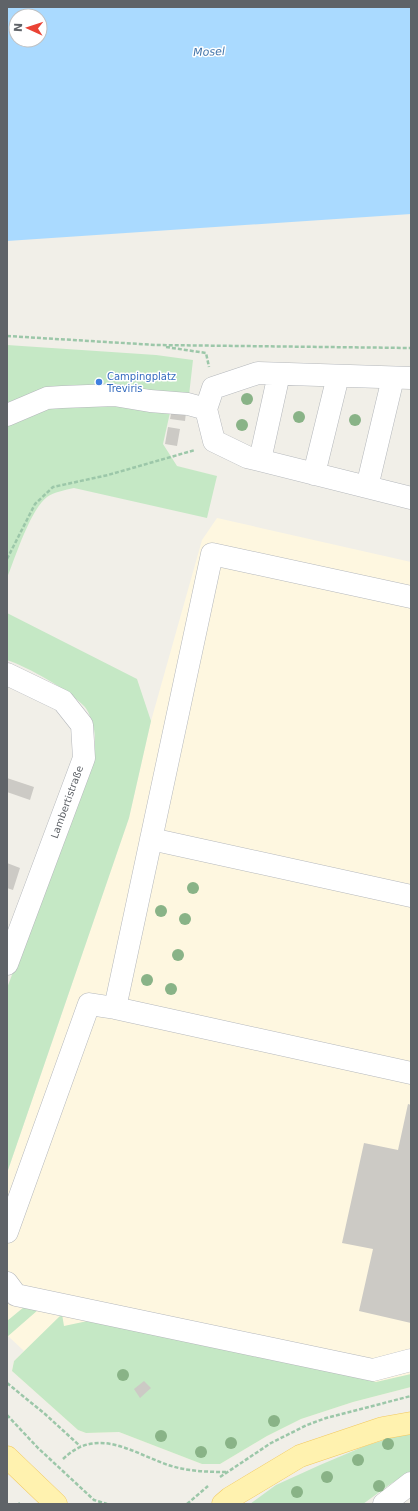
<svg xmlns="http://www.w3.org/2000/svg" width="418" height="1511" font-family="'DejaVu Sans',sans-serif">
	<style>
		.commercial { fill: #fef7e0 }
		.green { fill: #c5e8c5 }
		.water { fill: #aadaff; fill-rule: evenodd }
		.building { fill: #cccac5 }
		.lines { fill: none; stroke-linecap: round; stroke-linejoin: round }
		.minor-casing { stroke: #b5b8bc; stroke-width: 23 }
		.major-casing { stroke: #f2c960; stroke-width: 23 }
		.path { stroke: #9cc7a9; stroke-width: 2.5; stroke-dasharray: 4 2; stroke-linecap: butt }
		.minor { stroke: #fff; stroke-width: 22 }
		.major { stroke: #fff2af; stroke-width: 22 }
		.tree { fill: #89b387 }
		.shop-dot { fill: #3f7fe0; stroke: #fff; stroke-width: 1.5 }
		.labels { text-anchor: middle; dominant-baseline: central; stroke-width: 3; stroke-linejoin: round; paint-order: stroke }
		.shop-label { font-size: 10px; fill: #366cbe; stroke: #fff; text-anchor: start }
		.street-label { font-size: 10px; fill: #5f6368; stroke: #fff }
		.water-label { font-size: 11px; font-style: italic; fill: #4174aa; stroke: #fff }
	</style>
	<rect width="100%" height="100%" fill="#f1efe8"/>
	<path class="commercial" d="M217,518L411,562V1387L353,1402L301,1419L267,1436L220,1464H202L119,1432L86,1433L78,1430L12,1371L14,1361L24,1351L7,1335V1173L129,818L151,721L202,540Z"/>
	<path class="green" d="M7,345L156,355L193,360L188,404L171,408L163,444L177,466L217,476L207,518L74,488C65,490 54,492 47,497C30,510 15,558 7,578Z
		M7,613L137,679L151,721L129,818L7,1173V988L93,762C95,748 97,733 91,720C90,715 87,709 84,706C69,690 28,667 7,660Z
		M24,1307L38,1310L7,1337V1321Z
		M62,1314L64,1326L97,1319L376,1382L411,1374V1387L353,1402L301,1419L267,1436L220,1464H202L119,1432L86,1433L78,1430L12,1371L14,1361Z
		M411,1434V1471L389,1485L363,1504H250L276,1485L320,1465L365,1446L394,1437Z"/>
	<path class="water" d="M7,7H411V214L7,241ZM16,16H40V40H16Z"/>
	<path class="building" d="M172,409L186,412L185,421L170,419Z
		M168,427L180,429L177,446L165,444Z
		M7,778L34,787L30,800L7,792Z
		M7,863L20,868L13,890L7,888Z
		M408,1104L411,1105V1323L359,1311L373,1249L342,1243L364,1143L398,1150Z
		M144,1381L151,1388L140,1398L134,1389Z"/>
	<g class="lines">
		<defs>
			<path id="minor" d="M411,378L258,373L213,388L206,409L214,441L247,457L411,498
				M7,415L47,398L62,397L114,395L150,401L188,404L206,409
				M260,460L279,374
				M314,474L338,376
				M367,487L393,378
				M7,674L63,701L82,725L84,758L7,964
				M151,839L411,896
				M115,1008L411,1073
				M7,1232L89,1004L115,1008L212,554L411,597
				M7,1283L16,1295L373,1370L411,1360
				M384,1504L411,1483"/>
			<path id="major" d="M7,1457L56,1504
				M223,1504L230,1498L300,1456L383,1428L411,1423"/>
		</defs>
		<use href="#minor" class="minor-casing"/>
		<use href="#major" class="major-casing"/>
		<path class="path" d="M7,336L156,345L411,348
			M166,347L206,353L209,367
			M7,559L35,504L53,487L108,475L195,450
			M7,1383L45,1414L80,1446
			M7,1415L38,1448L94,1500L107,1504
			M63,1459C97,1426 131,1452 168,1465C186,1471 206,1472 226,1472
			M220,1477L271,1443L307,1425L326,1418L411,1396
			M19,1504L20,1503
			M187,1504L208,1486"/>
		<use href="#minor" class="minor"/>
		<use href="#major" class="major"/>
	</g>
	<g class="tree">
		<circle cx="247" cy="399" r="6"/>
		<circle cx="299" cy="417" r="6"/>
		<circle cx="355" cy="420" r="6"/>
		<circle cx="242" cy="425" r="6"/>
		<circle cx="193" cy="888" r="6"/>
		<circle cx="161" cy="911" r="6"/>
		<circle cx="185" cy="919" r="6"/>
		<circle cx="178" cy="955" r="6"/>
		<circle cx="147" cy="980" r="6"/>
		<circle cx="171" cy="989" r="6"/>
		<circle cx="123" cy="1375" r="6"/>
		<circle cx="274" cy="1421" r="6"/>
		<circle cx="161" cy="1436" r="6"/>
		<circle cx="231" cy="1443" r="6"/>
		<circle cx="388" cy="1444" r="6"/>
		<circle cx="201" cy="1452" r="6"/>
		<circle cx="358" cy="1460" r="6"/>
		<circle cx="327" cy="1477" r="6"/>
		<circle cx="379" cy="1486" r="6"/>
		<circle cx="297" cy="1492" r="6"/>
	</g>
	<circle class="shop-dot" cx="99" cy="382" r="4"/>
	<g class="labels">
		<g class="shop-label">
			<text x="107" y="376">Campingplatz<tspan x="107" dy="12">Treviris</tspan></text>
		</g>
		<g class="street-label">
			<text transform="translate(67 802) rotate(-70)">Lambertistraße</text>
		</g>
		<g class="water-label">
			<text transform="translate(209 52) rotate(-2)">Mosel</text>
		</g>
	</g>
	<rect width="418" height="1511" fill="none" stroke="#5f6368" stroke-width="16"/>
	<g transform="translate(28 28) rotate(273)"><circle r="19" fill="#ffffff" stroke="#bfc1c3"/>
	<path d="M0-3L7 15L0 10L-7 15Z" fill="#ea4335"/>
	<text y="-6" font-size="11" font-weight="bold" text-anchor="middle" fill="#5f6368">N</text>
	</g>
</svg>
